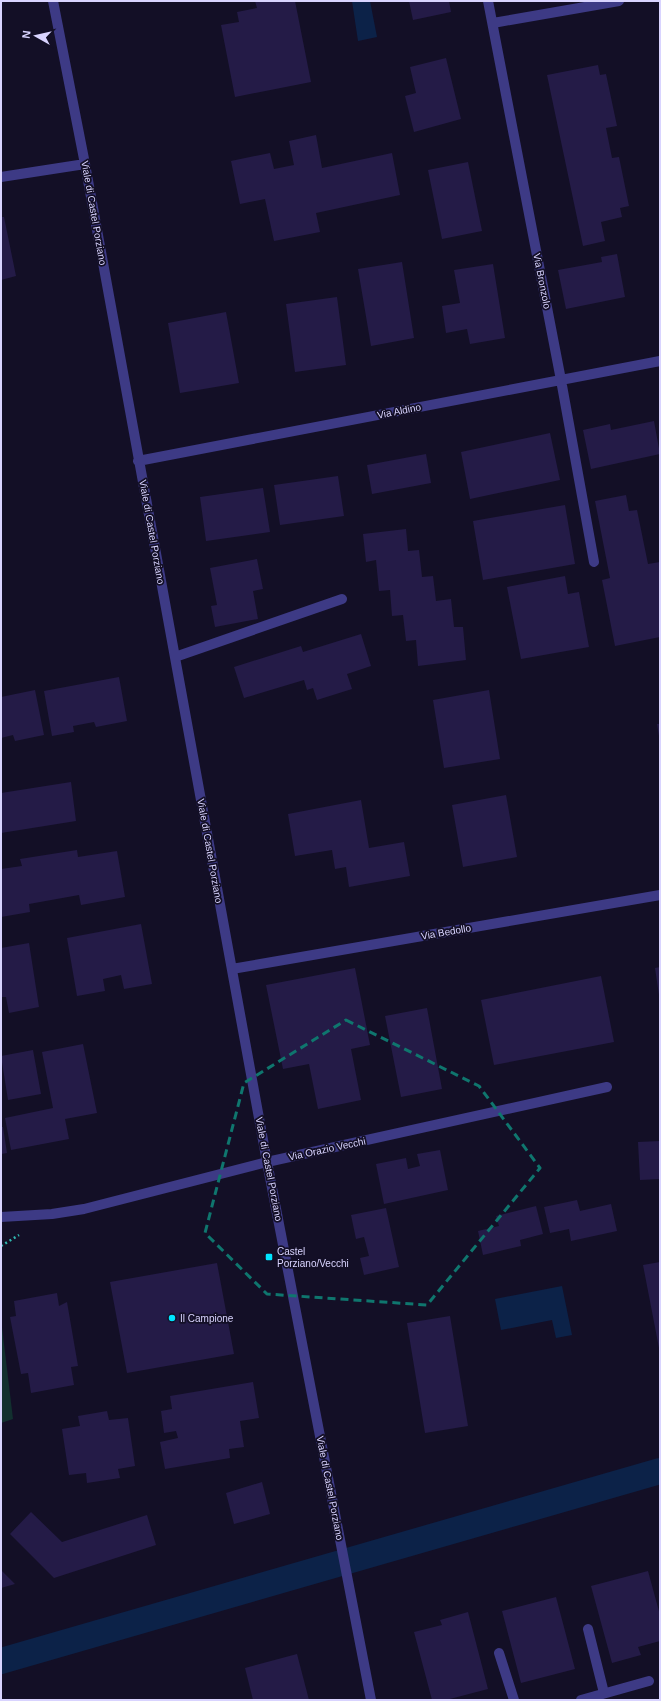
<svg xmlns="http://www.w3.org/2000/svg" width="661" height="1701" font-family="Helvetica,sans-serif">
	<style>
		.green { fill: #12302f }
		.water { fill: #0c2248 }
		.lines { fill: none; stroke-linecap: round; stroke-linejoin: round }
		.canal { stroke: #0c2248; stroke-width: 26 }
		.building { fill: #241b47 }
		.path { stroke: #2fb8b0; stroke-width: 2.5; stroke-dasharray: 2 3; stroke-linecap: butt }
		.minor { stroke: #3d3a85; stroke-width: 10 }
		.marked { fill: none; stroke: #0f766e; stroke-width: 3; stroke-dasharray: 8 5; stroke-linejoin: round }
		.poi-dot { fill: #00e5ff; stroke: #130f26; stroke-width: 1.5 }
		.labels { text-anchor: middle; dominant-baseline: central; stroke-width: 3.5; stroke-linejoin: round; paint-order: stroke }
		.street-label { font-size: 10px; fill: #d9d4ff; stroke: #130f26 }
		.poi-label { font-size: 10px; fill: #d9d4ff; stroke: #130f26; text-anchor: start }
	</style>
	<rect width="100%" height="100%" fill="#130f26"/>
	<path class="green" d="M1,1319L13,1419L1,1423Z"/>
	<path class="water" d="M352,1H370L377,37L358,41Z
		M562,1286L572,1335L556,1338L552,1320L501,1330L495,1299Z"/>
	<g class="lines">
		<path class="canal" d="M1,1661L660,1471"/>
	</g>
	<path class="building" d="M255,1H295L311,82L235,97L221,25L239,22L237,12L257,8Z
		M409,1H449L451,12L413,20Z
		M446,58L461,119L414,132L405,96L416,93L410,67Z
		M598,65L600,75L606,74L617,126L606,128L612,158L619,157L629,206L620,208L622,217L601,222L605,241L583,246L547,75Z
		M316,135L322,168L392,153L400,195L316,213L320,232L274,241L265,199L240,204L231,161L270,153L274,169L294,165L289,141Z
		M468,162L482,231L442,239L428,170Z
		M1,217H4L16,276L1,280Z
		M617,254L625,297L566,309L558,270L602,262L601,257Z
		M402,262L414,338L371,346L358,269Z
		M493,264L505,338L470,344L467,329L446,333L442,306L460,303L454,270Z
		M337,297L346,365L295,372L286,304Z
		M226,312L239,383L180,393L168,323Z
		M654,421L660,454L591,469L583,430L610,424L611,430Z
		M550,433L560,480L470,499L461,452Z
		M426,454L431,483L372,494L367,465Z
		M338,476L344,516L280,525L274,485Z
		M263,488L270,532L206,541L200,497Z
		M626,495L629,511L637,510L648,564L660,562V637L615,646L602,580L610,578L595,501Z
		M565,505L575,564L483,580L473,521Z
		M406,529L408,551L419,550L422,577L433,576L436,601L451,599L454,627H463L466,660L418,666L416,640L406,641L403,615L392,616L390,590L379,591L376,560L366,562L363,534Z
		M257,559L263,589L253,591L258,619L215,627L211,606L217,605L210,568Z
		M565,576L568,594L579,592L589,647L521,659L507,587Z
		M361,634L371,666L347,674L352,689L317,700L313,688L307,690L304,680L244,698L234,667L301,646L303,652Z
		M119,677L127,721L96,727L94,722L73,726L74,732L52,736L44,691Z
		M35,690L44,735L15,741L13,735L1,738V697Z
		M489,690L500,759L444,768L433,700Z
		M657,724H660V736H659Z
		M71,782L76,821L1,833V793Z
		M506,795L517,857L463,867L452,805Z
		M361,800L369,848L404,842L410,876L349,887L346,867L335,869L332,850L295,856L288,814Z
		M77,850L78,857L117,851L125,897L81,905L79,895L29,904L30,912L1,917V869L22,866L20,859Z
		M141,924L152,984L124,989L121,975L103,979L105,991L77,996L67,938Z
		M29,943L39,1007L9,1013L6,997H1V948Z
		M660,967V995H659L655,968Z
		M355,968L370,1045L351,1049L361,1100L318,1109L309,1064L283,1069L266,985Z
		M601,976L614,1042L494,1065L481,1000Z
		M427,1008L442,1089L401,1097L385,1016Z
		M83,1044L97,1113L65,1119L69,1139L11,1150L5,1118L53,1108L42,1052Z
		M33,1050L41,1094L8,1100L1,1056Z
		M1,1127H3L7,1153L1,1154Z
		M660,1141V1179L640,1180L638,1142Z
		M440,1150L448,1190L384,1204L376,1164L406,1158L408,1169L420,1166L417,1154Z
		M577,1200L580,1211L611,1204L617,1231L571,1241L569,1229L550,1233L544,1207Z
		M536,1206L543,1234L520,1240L521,1246L483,1255L478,1231L499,1226L496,1216Z
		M386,1208L399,1267L364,1275L360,1258L369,1256L364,1237L356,1239L351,1215Z
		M660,1262V1348H659L643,1265Z
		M217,1263L234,1354L127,1373L110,1282Z
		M57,1293L59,1306L67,1302L78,1366L71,1367L74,1385L31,1393L28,1373L21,1374L10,1317L16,1316L14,1301Z
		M450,1316L468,1426L425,1433L407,1323Z
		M253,1382L259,1418L240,1421L244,1447L229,1449L230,1458L165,1469L160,1442L178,1438L176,1431L164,1433L161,1411L172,1409L170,1396Z
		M107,1411L109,1420L128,1418L135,1466L118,1469L120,1478L87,1483L86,1473L69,1475L62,1429L80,1426L78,1416Z
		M262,1482L270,1514L234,1524L226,1493Z
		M31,1512L62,1542L147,1515L156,1545L54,1578L10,1534Z
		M1,1570L15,1584L1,1588Z
		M648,1571L660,1615V1641L638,1647L641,1655L612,1663L591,1586Z
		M556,1597L575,1669L521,1683L502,1611Z
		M468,1612L488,1689L446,1700H432L414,1632L442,1625L440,1620Z
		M297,1654L309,1700H253L245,1668Z"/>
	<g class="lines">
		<path class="path" d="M1,1246L19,1235"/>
		<path class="minor" d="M53,1L85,164L267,1162L371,1700
			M488,1L561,380L594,562
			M493,23L619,1
			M1,177L85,164
			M138,461L660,361
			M175,657L342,599
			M232,969L660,895
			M1,1217L52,1214L84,1209L267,1162L607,1087
			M588,1629L604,1693
			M499,1653L514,1700
			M581,1700L649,1681"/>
	</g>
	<path class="marked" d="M346,1020L479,1086L540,1168L427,1305L267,1294L205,1233L244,1083Z"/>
	<g class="poi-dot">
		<rect x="265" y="1253" width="8" height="8" rx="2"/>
		<circle cx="172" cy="1318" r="4"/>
	</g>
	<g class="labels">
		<g class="street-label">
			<text transform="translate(94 213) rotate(80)">Viale di Castel Porziano</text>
			<text transform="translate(542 281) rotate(79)">Via Bronzolo</text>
			<text transform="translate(399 411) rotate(-11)">Via Aldino</text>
			<text transform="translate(152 532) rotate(80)">Viale di Castel Porziano</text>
			<text transform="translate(210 851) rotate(80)">Viale di Castel Porziano</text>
			<text transform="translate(446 932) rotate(-10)">Via Bedollo</text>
			<text transform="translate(327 1149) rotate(-12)">Via Orazio Vecchi</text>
			<text transform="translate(269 1169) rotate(79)">Viale di Castel Porziano</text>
			<text transform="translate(330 1488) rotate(79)">Viale di Castel Porziano</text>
		</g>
		<g class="poi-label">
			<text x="277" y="1251">Castel<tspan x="277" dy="12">Porziano/Vecchi</tspan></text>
			<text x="180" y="1318">Il Campione</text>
		</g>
	</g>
	<rect width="661" height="1701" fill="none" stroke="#d9d4ff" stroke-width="4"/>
	<g transform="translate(36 36) rotate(278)" stroke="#130f26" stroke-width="3" paint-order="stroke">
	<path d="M0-3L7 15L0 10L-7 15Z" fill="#d9d4ff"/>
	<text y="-6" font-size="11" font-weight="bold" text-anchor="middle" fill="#d9d4ff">N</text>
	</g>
</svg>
